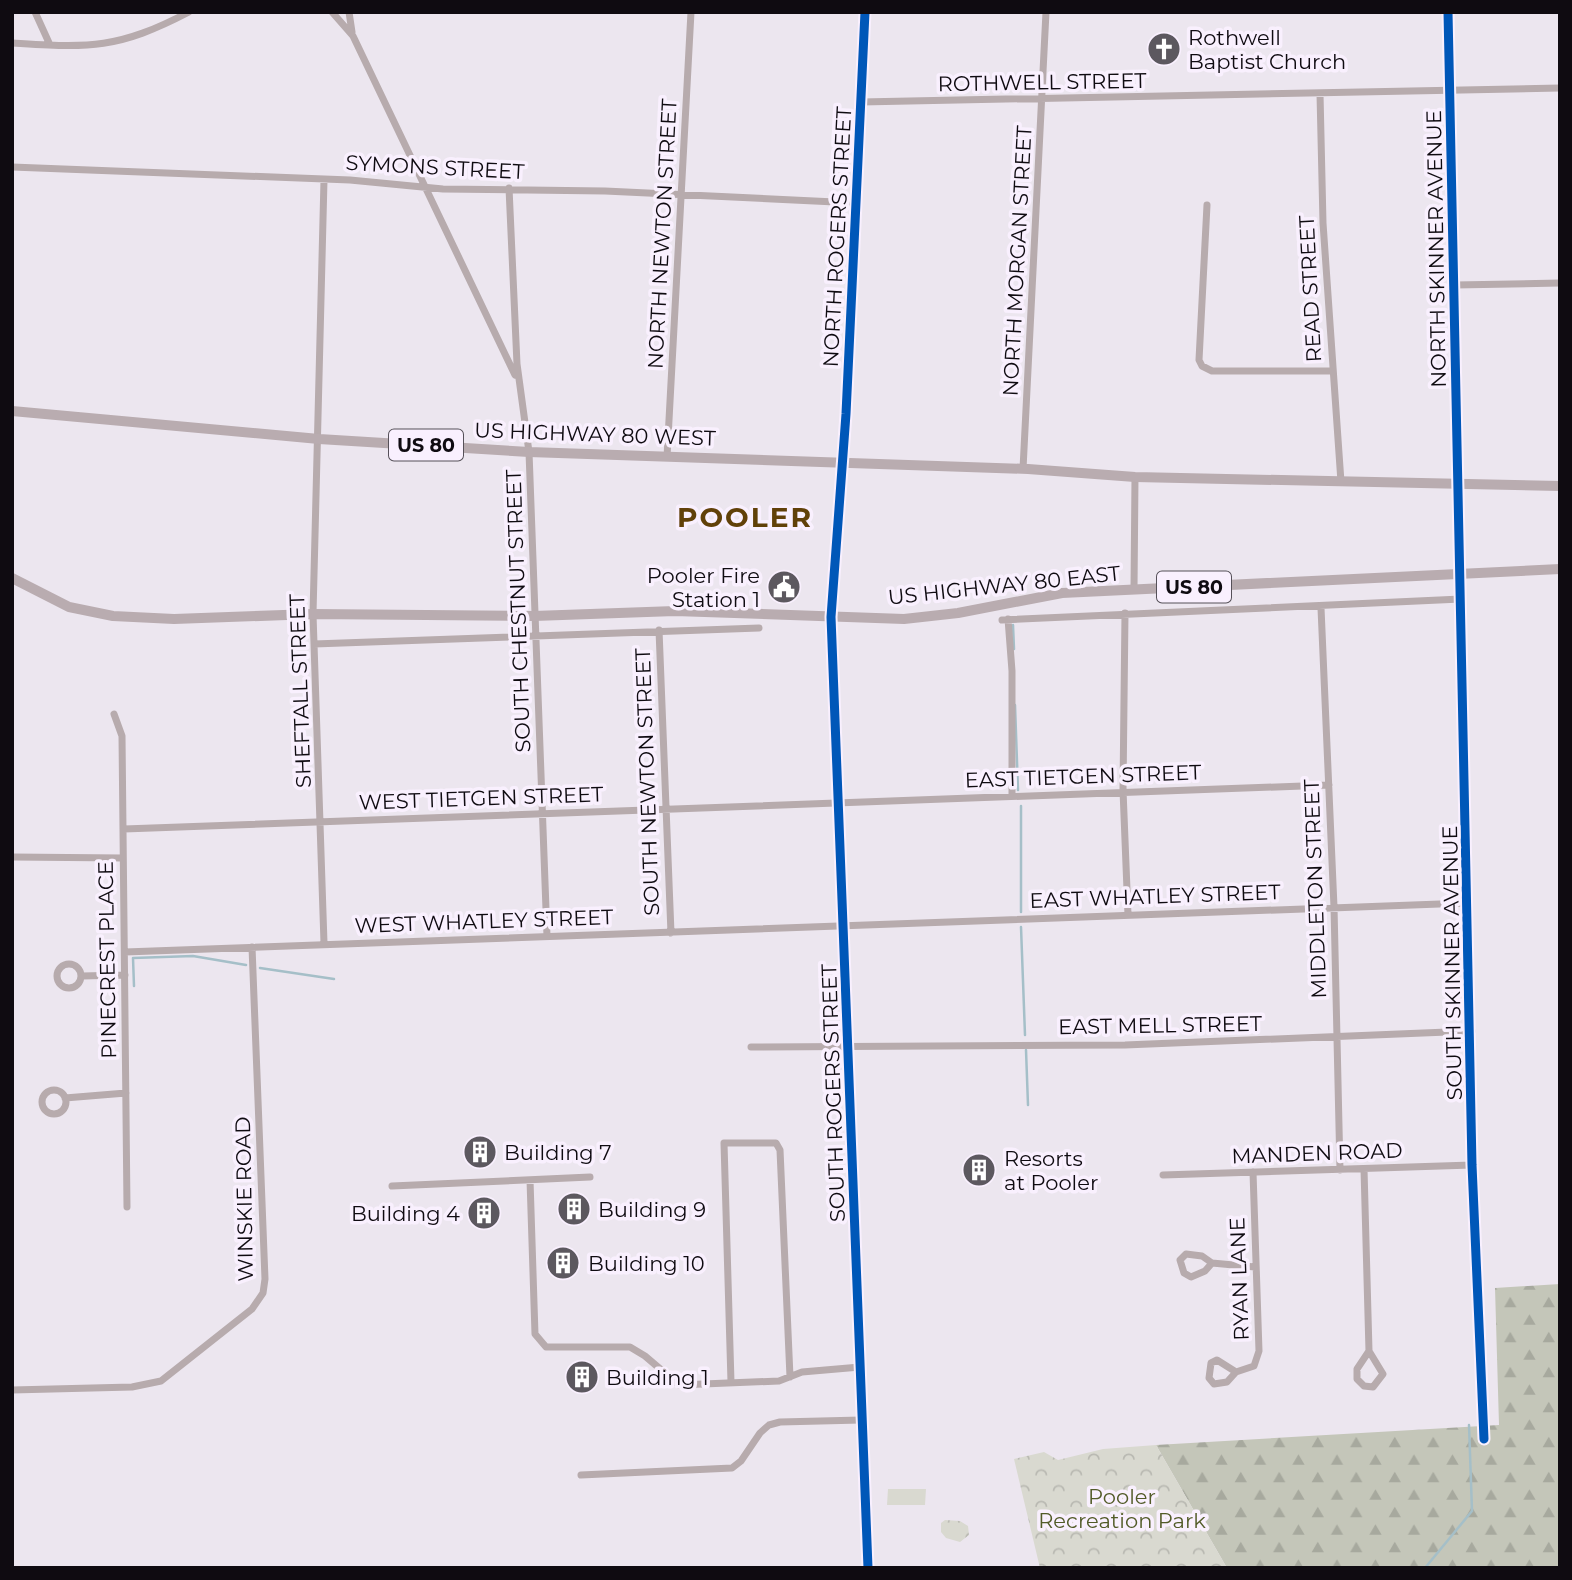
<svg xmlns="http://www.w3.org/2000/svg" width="1572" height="1580" font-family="Montserrat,sans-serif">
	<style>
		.forest { fill: url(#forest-firs) }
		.park { fill: url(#park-crowns) }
		.pitch { fill: #d9d9d0 }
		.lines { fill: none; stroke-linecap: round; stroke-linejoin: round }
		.stream { stroke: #a5bfc8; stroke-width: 2.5 }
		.street { stroke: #b7abad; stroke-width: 7 }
		.secondary { stroke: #b6aaad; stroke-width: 10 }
		.primary { stroke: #b9acb0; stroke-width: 10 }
		.cycleway-casing { stroke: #f9f0fe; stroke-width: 13 }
		.cycleway { stroke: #0057b8; stroke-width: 9 }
		.labels { text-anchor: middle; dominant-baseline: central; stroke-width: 7; stroke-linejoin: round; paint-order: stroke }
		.shield { fill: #f9f0fe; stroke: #555058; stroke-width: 2 }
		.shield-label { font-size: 19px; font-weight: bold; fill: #0f0b11 }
		.poi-label { font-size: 21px; fill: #0f0b11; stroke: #f9f0fe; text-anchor: start }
		.street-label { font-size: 21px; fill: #0f0b11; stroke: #f9f0fe }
		.park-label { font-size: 21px; fill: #525b28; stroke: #f9f0fe }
		.district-label { font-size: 28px; font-weight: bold; letter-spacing: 2px; fill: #614109; stroke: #f9f0fe }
	</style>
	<defs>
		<pattern id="forest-firs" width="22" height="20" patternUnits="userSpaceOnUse" patternTransform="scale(1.75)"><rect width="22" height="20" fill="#c4c6b9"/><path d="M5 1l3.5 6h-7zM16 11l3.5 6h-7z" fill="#a7a99e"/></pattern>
		<pattern id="park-crowns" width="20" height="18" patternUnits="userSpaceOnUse" patternTransform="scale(1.75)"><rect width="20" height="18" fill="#d9d9d0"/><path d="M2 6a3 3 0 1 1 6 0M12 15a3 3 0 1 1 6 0" fill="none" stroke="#b9b9b2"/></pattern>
	</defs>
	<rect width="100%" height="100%" fill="#ece6ef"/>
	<path class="forest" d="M1560,1284V1568H1227L1156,1445L1499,1425L1495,1288Z"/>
	<path class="park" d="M1156,1445L1227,1568H1040L1014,1459L1044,1452L1058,1460L1103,1449Z
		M945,1520L960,1521L968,1526L969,1535L960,1542L946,1538L941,1532V1523Z"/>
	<path class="pitch" d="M888,1489H926L925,1505H887Z"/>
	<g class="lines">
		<path class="stream" d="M1013,625L1014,649
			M1015,705L1018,790
			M1021,912V806
			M1021,927L1025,1035
			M260,968L334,979
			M134,986L133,958L193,956L246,965
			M1026,1050L1028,1105
			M1425,1568L1472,1511L1469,1425"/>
		<path class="street" d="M35,12L50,45
			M332,12L353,36L515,375
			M349,12L352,32
			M1448,12L1472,1165L1484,1439
			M12,43C91,48 118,49 189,12
			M1320,94L1323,223L1341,482
			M861,102L1560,88
			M12,167L350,180L443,189L605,191L856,203
			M324,180L313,614L324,943
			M509,188L517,364L529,452L547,936
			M1207,205L1199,360L1202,366L1212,371H1332
			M1455,285L1560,283
			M667,457L691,12
			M842,463L865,12
			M1023,469L1046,12
			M1134,590L1135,477
			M1321,608L1334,907L1340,1170
			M1125,613L1123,790L1128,915
			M1008,619L1012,671V796
			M1002,620L1461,599
			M659,630L671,933
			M314,644L759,628
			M114,714L122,736L127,1207
			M124,829L1329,785
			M12,857L123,858
			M125,952L1467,903
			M57 976a12 12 0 1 1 24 0a12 12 0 1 1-24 0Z
			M82,976L125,975
			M751,1047L1125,1045L1472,1031
			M42 1102a12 12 0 1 1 24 0a12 12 0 1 1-24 0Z
			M65,1098L126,1093
			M1364,1169L1369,1351L1383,1374L1373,1387L1364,1386L1357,1379V1369L1369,1351
			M1163,1175L1472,1165
			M530,1180L535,1334L546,1347H630L645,1356L679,1385L779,1381L802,1372L860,1367
			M392,1186L590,1177
			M1212,1263L1205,1271L1191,1277L1184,1273L1180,1260L1186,1254L1202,1256L1212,1263L1255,1267
			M1236,1372L1227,1382L1214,1384L1209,1378L1211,1363L1217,1360L1236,1372L1254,1366L1259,1351L1253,1172
			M731,1382L724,1143H776L780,1150L790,1377
			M12,1390L132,1387L161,1381L252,1309L263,1293L265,1279L252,947
			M581,1475L732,1468L741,1461L760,1433L769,1425L780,1422L861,1420"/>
		<path class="secondary" d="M842,463L831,617L868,1568"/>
		<path class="primary" d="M12,411L319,439L529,452L1028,469L1135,477L1560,486
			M12,578L69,607L113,616L174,619L313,614L534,616L675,611L904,619L958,613L1062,593L1560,569"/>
		<defs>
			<path id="cycleway" d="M865,12L846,414L831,617L868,1568
				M1448,12L1472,1165L1484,1439"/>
		</defs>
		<use href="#cycleway" class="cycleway-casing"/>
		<use href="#cycleway" class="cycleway"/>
	</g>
	<defs>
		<symbol id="church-disc" viewBox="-11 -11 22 22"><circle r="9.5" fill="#5c585f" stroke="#f9f0fe"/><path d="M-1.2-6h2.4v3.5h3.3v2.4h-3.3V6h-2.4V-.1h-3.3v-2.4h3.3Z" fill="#fff"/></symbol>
		<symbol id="civic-disc" viewBox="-11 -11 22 22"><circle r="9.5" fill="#5c585f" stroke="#f9f0fe"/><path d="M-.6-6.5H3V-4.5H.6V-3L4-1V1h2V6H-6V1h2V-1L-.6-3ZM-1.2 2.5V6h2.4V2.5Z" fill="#fff"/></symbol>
		<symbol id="building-disc" viewBox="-11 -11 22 22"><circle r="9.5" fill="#5c585f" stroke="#f9f0fe"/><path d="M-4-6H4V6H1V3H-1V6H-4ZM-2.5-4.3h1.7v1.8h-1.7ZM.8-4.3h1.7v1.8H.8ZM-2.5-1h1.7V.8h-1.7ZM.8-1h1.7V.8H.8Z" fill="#fff"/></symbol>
	</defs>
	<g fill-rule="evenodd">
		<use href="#church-disc" x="1145" y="30" width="38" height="38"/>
		<use href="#civic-disc" x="765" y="568" width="38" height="38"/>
		<use href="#building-disc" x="461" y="1133" width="38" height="38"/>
		<use href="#building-disc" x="960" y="1151" width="38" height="38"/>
		<use href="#building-disc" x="555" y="1190" width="38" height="38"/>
		<use href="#building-disc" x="465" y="1194" width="38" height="38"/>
		<use href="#building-disc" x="544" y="1244" width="38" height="38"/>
		<use href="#building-disc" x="563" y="1358" width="38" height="38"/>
	</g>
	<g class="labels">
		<g class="shield">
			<rect x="389" y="429.5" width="74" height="31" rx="5"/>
			<rect x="1157" y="571.5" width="74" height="31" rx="5"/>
		</g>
		<g class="shield-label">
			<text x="426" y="445">US 80</text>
			<text x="1194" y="587">US 80</text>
		</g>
		<g class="poi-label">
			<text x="1188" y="37">Rothwell<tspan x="1188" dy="24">Baptist Church</tspan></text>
			<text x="760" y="575" text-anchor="end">Pooler Fire<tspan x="760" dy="24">Station 1</tspan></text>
			<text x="504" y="1152">Building 7</text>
			<text x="1004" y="1158">Resorts<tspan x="1004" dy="24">at Pooler</tspan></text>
			<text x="598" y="1209">Building 9</text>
			<text x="460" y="1213" text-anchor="end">Building 4</text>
			<text x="588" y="1263">Building 10</text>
			<text x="606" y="1377">Building 1</text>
		</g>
		<g class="street-label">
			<text transform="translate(1042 82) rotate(-1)">ROTHWELL STREET</text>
			<text transform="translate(435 167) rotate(3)">SYMONS STREET</text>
			<text transform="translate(662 234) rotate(-87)">NORTH NEWTON STREET</text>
			<text transform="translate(837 237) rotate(-87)">NORTH ROGERS STREET</text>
			<text transform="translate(1436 249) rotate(-91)">NORTH SKINNER AVENUE</text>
			<text transform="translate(1017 261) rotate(-87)">NORTH MORGAN STREET</text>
			<text transform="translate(1310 289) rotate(-93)">READ STREET</text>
			<text transform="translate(595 434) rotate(2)">US HIGHWAY 80 WEST</text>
			<text transform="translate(1004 585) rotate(-6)">US HIGHWAY 80 EAST</text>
			<text transform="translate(518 611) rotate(-92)">SOUTH CHESTNUT STREET</text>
			<text transform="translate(300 691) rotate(-92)">SHEFTALL STREET</text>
			<text transform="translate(1083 776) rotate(-2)">EAST TIETGEN STREET</text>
			<text transform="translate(647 782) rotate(-92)">SOUTH NEWTON STREET</text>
			<text transform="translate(481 798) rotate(-2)">WEST TIETGEN STREET</text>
			<text transform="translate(1315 889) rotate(-92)">MIDDLETON STREET</text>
			<text transform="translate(1155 896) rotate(-2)">EAST WHATLEY STREET</text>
			<text transform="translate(484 921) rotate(-2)">WEST WHATLEY STREET</text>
			<text transform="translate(107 960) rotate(-91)">PINECREST PLACE</text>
			<text transform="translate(1452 963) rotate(-91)">SOUTH SKINNER AVENUE</text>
			<text transform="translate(1160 1025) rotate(-1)">EAST MELL STREET</text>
			<text transform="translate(833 1093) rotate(-92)">SOUTH ROGERS STREET</text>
			<text transform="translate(1317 1153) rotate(-2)">MANDEN ROAD</text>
			<text transform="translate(244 1199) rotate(-91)">WINSKIE ROAD</text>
			<text transform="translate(1239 1279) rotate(-92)">RYAN LANE</text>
		</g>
		<g class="park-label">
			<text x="1122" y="1496">Pooler<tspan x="1122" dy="24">Recreation Park</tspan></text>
		</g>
		<g class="district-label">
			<text x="745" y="517">POOLER</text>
		</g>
	</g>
	<rect width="1572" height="1580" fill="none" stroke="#0f0b11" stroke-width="28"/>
</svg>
